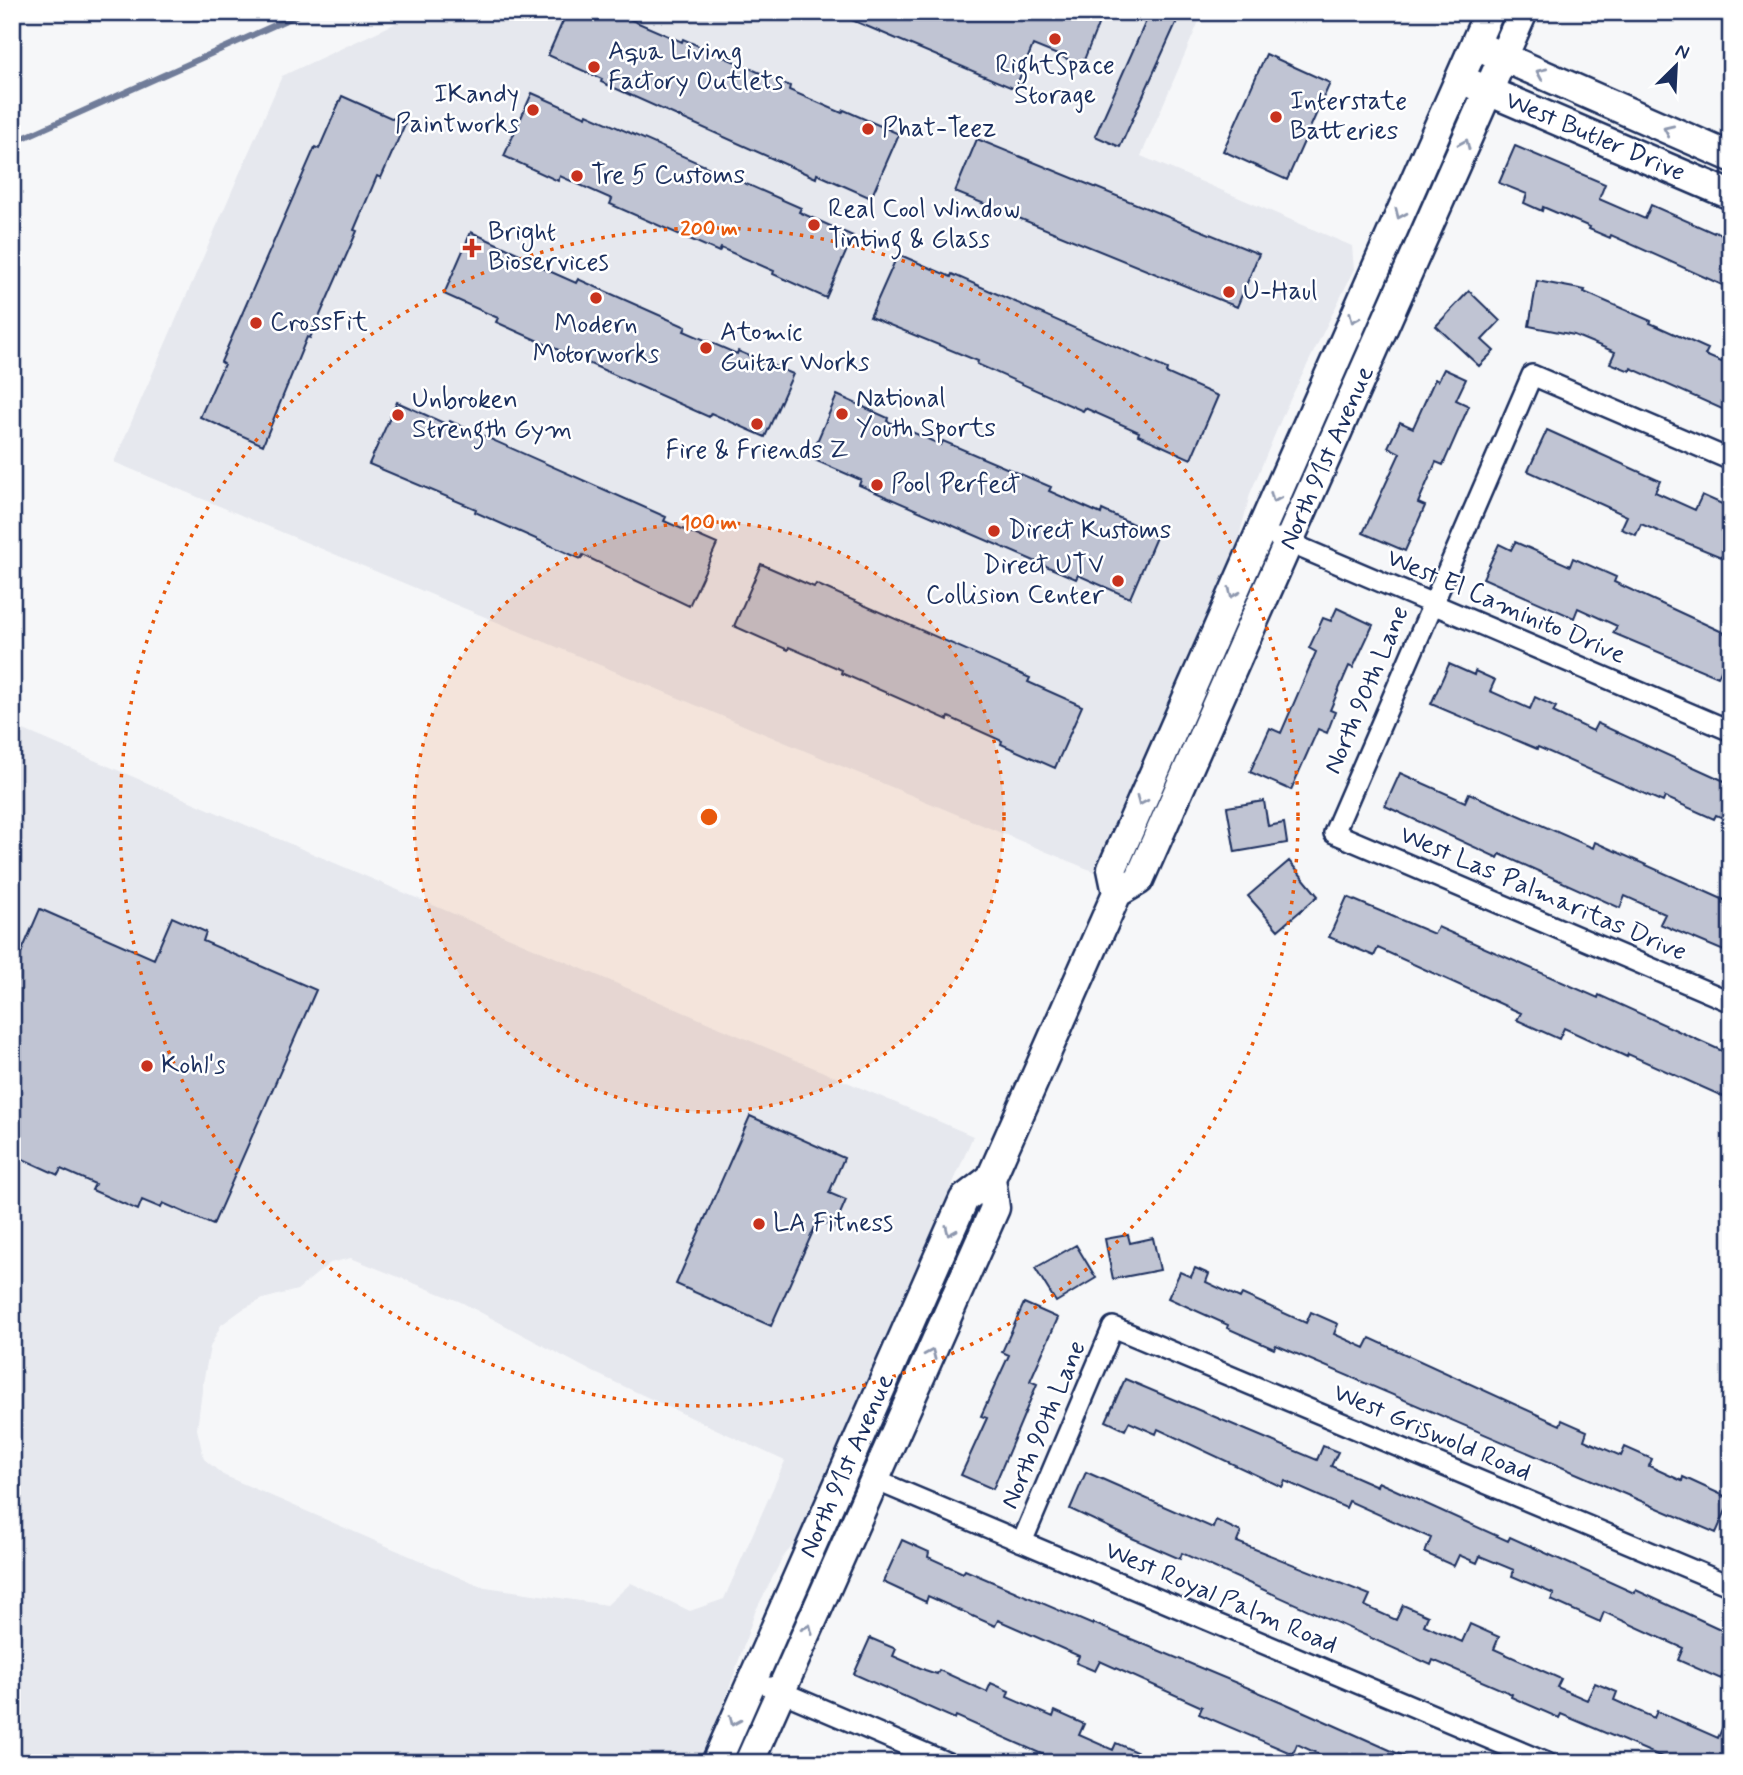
<svg xmlns="http://www.w3.org/2000/svg" width="1743" height="1775" font-family="Mynerve,sans-serif">
	<style>
		.built { fill: #e6e8ee; fill-rule: evenodd }
		.lines { fill: none; stroke-linecap: round; stroke-linejoin: round }
		.stream { stroke: #707c99; stroke-width: 6 }
		.building { fill: #c0c4d3; stroke: #1b2f5e; stroke-width: 2 }
		.street-casing { stroke: #1b2f5e; stroke-width: 24 }
		.secondary-casing { stroke: #1b2f5e; stroke-width: 33 }
		.street { stroke: #fff; stroke-width: 19 }
		.secondary { stroke: #fff; stroke-width: 28 }
		.oneway { stroke: #8d97ae }
		.ring { fill: none; stroke: #e8590c; stroke-width: 3.5; stroke-dasharray: 3.5 7 }
		.poi-dot { fill: #c8321e; stroke: #fff; stroke-width: 2.5 }
		.labels { text-anchor: middle; dominant-baseline: central; stroke-width: 5; stroke-linejoin: round; paint-order: stroke }
		.poi-label { font-size: 26px; fill: #1b2f5e; stroke: #fff; text-anchor: start }
		.street-label { font-size: 26px; fill: #1b2f5e; stroke: #fff }
		.centre { fill: #e8590c; stroke: #fff; stroke-width: 3.5 }
		.ring-label { font-size: 21px; text-anchor: middle; font-weight: bold; fill: #e8590c; stroke: #fff; stroke-width: 5; stroke-linejoin: round; paint-order: stroke }
	</style>
	<rect width="100%" height="100%" fill="#f6f7f9"/>
	<filter id="ink" filterUnits="userSpaceOnUse"><feTurbulence type="fractalNoise" baseFrequency=".0143" numOctaves="2"/><feDisplacementMap in="SourceGraphic" scale="14" xChannelSelector="R" yChannelSelector="G"/><feConvolveMatrix kernelMatrix="1 2 1 2 8 2 1 2 1" color-interpolation-filters="sRGB"/></filter>
	<g filter="url(#ink)">
		<path class="built" d="M420,12H1203L1141,156L1352,246L1354,270L1285,410L1250,494L1234,558L1095,872L114,462L282,76Z
			M12,725L973,1136L851,1424L813,1522L783,1557L755,1612L719,1719L700,1763H12ZM351,1258L461,1302L593,1372L785,1461L724,1599L690,1611L631,1583L607,1605L479,1586L223,1475L204,1459L197,1429L203,1383L210,1347L221,1325L243,1309L263,1299L297,1290L330,1263Z"/>
		<g class="lines">
			<path class="stream" d="M12,143L304,12"/>
		</g>
		<path class="building" d="M567,12H632L629,19L682,42L683,39L790,86L789,90L842,113L844,110L899,134L871,198L817,174L816,178L601,82L602,79L548,55Z
			M833,12H1103L1082,65L1033,45L1015,89Z
			M1150,12H1181L1120,147L1095,136Z
			M1266,54L1330,83L1287,180L1223,151Z
			M532,93L586,117L587,114L801,208L799,212L853,236L826,298L773,274L774,271L721,248L719,252L610,204L612,199L560,176L558,181L504,156Z
			M342,96L405,124L381,178L377,176L354,230L357,231L310,338L307,337L263,445L200,417L224,364L221,362L315,147L319,149Z
			M977,139L1259,254L1237,307L955,192Z
			M1515,146L1605,184L1599,199L1645,219L1651,205L1714,233L1715,231L1731,238V289L1611,235L1610,238L1589,229L1590,227L1543,207L1542,211L1524,203L1527,194L1499,183Z
			M471,232L524,256L522,259L576,283L578,279L686,327L684,331L737,354L738,351L793,374L765,437L711,413L709,417L496,322L498,318L444,294Z
			M898,254L951,277L952,274L1167,369L1166,373L1218,396L1191,459L1138,435L1139,432L1085,408L1083,411L977,364L978,361L870,317Z
			M1537,281L1585,290L1584,292L1651,321L1650,323L1708,349L1705,355L1731,366V413L1631,368L1630,371L1610,363L1615,352L1574,335L1529,326Z
			M1469,291L1500,321L1482,340L1494,351L1479,366L1436,326Z
			M1444,369L1466,379L1456,400L1469,406L1443,465L1436,462L1418,503L1425,506L1405,551L1363,533L1400,453L1388,447L1400,422L1413,428L1435,379L1438,381Z
			M837,395L888,418L887,421L941,445L943,441L1051,487L1049,491L1101,514L1102,510L1157,535L1130,598L1078,575L1076,579L859,485L861,480L810,458Z
			M397,402L448,425L450,421L666,517L664,521L717,544L689,606L583,555L581,559L475,512L476,509L369,464Z
			M1547,430L1660,481L1655,492L1695,510L1702,495L1731,508V561L1641,524L1636,535L1621,529L1627,516L1528,471Z
			M1515,542L1570,566L1573,558L1616,577L1614,582L1731,636V648L1718,677L1613,633L1617,626L1578,608L1574,618L1483,578L1499,544L1511,550Z
			M761,564L814,587L816,584L1030,678L1028,682L1082,706L1055,768L1001,744L1002,741L949,717L948,720L841,673L842,670L789,647L788,650L734,626Z
			M1337,608L1373,625L1353,668L1349,666L1330,710L1335,712L1327,733L1318,729L1291,790L1250,772L1270,728L1281,733L1316,652L1309,648L1323,618L1331,621Z
			M1449,664L1474,675L1475,671L1495,680L1490,691L1530,709L1535,697L1556,707L1553,712L1593,731L1597,723L1731,784V821L1716,815L1714,819L1665,797L1663,802L1538,747L1537,749L1431,704Z
			M1400,773L1465,802L1469,793L1593,848L1595,842L1731,903V954L1660,924L1665,914L1625,896L1620,908L1500,854L1498,858L1385,806Z
			M1264,801L1268,826L1284,823L1287,843L1235,852L1227,807Z
			M1289,861L1318,896L1278,930L1248,896Z
			M1347,897L1434,934L1438,927L1598,998L1599,995L1731,1055V1100L1628,1054L1627,1057L1564,1028L1559,1039L1517,1020L1521,1013L1378,948L1374,956L1329,937Z
			M40,909L154,959L172,917L206,932L203,941L316,990L213,1225L163,1203L161,1208L142,1200L138,1210L92,1190L95,1184L61,1169L58,1175L14,1155L18,1146L12,1143V974Z
			M750,1116L844,1158L829,1193L846,1200L834,1228L818,1220L771,1326L676,1284Z
			M1128,1235L1130,1243L1153,1238L1160,1270L1113,1279L1105,1239Z
			M1076,1245L1096,1278L1056,1302L1035,1268Z
			M1195,1268L1209,1274L1206,1282L1240,1298L1242,1294L1306,1323L1311,1312L1338,1324L1334,1334L1365,1348L1370,1338L1560,1425L1562,1420L1587,1431L1584,1440L1621,1456L1625,1447L1652,1459L1649,1466L1682,1481L1683,1477L1731,1499L1716,1533L1276,1345L1274,1349L1227,1328L1228,1325L1168,1298L1180,1272L1191,1277Z
			M1024,1303L1058,1318L1030,1381L1037,1384L993,1489L961,1475L987,1418L981,1416L1009,1355L1002,1352Z
			M1125,1379L1317,1460L1323,1446L1338,1452L1331,1466L1377,1486L1378,1482L1508,1541L1510,1537L1634,1593L1636,1590L1731,1634V1656L1721,1679L1678,1660L1683,1648L1604,1612L1600,1622L1551,1600L1554,1594L1512,1576L1514,1570L1480,1556L1477,1563L1459,1555L1454,1566L1425,1553L1431,1538L1349,1501L1346,1508L1285,1481L1282,1487L1158,1429L1156,1434L1129,1422L1125,1430L1106,1421Z
			M1086,1472L1213,1528L1216,1520L1241,1532L1237,1542L1370,1595L1365,1606L1396,1620L1403,1605L1428,1616L1424,1625L1462,1642L1470,1624L1499,1637L1494,1649L1561,1679L1557,1687L1587,1700L1595,1683L1617,1692L1614,1700L1654,1718L1657,1711L1718,1738L1731,1708V1763H1676L1561,1714L1559,1718L1511,1697L1512,1694L1433,1660L1431,1665L1182,1553L1180,1559L1132,1538L1070,1509Z
			M902,1540L929,1552L928,1557L963,1573L965,1570L1093,1625V1623L1282,1702L1419,1763H1338L1297,1744L1293,1754L1199,1714L1202,1707L1100,1661L1095,1671L1076,1663L1079,1656L998,1620L995,1626L928,1596L926,1602L883,1582Z
			M870,1638L896,1649L893,1656L925,1670L937,1674L939,1670L987,1692L991,1683L1009,1691L1007,1697L1053,1717L1055,1711L1084,1724L1079,1735L1113,1750L1116,1743L1161,1763H1062L956,1716L955,1719L854,1674Z"/>
		<g class="lines">
			<defs>
				<path id="street" d="M1731,460L1532,375L1334,833L1731,1002
					M1278,538L1731,731
					M875,1480L1547,1763
					M1022,1542L1113,1327L1731,1586
					M770,1687L948,1763"/>
				<path id="secondary" d="M1487,50L1731,157
					M1472,84L1731,195
					M1117,893L1112,869L1489,12
					M716,1763L964,1199L991,1178L1117,893L1139,880L1523,12
					M749,1763L995,1208L991,1178"/>
			</defs>
			<use href="#street" class="street-casing"/>
			<use href="#secondary" class="secondary-casing"/>
			<use href="#street" class="street"/>
			<use href="#secondary" class="secondary"/>
		</g>
		<defs><path id="oneway-chevron" d="M-2-3.5L2.5 0L-2 3.5" fill="none" stroke-width="1.6" stroke-linecap="round" stroke-linejoin="round" transform="scale(1.75)"/></defs>
		<g class="oneway">
			<use href="#oneway-chevron" transform="translate(1541 73) rotate(-156)"/>
			<use href="#oneway-chevron" transform="translate(1668 130) rotate(-156)"/>
			<use href="#oneway-chevron" transform="translate(1465 144) rotate(-66)"/>
			<use href="#oneway-chevron" transform="translate(1400 214) rotate(114)"/>
			<use href="#oneway-chevron" transform="translate(1354 318) rotate(114)"/>
			<use href="#oneway-chevron" transform="translate(1275 498) rotate(113)"/>
			<use href="#oneway-chevron" transform="translate(1233 593) rotate(114)"/>
			<use href="#oneway-chevron" transform="translate(1141 801) rotate(114)"/>
			<use href="#oneway-chevron" transform="translate(950 1231) rotate(114)"/>
			<use href="#oneway-chevron" transform="translate(931 1354) rotate(-66)"/>
			<use href="#oneway-chevron" transform="translate(808 1629) rotate(-66)"/>
			<use href="#oneway-chevron" transform="translate(734 1721) rotate(114)"/>
		</g>
	</g>
	<circle cx="709" cy="817" r="295" fill="#e8590c" fill-opacity=".12"/>
	<g class="ring">
		<circle cx="709" cy="817" r="295"/>
		<circle cx="709" cy="817" r="589"/>
	</g>
	<g class="poi-dot">
		<circle cx="1055" cy="39" r="7"/>
		<circle cx="594" cy="67" r="7"/>
		<circle cx="533" cy="110" r="7"/>
		<circle cx="1276" cy="117" r="7"/>
		<circle cx="868" cy="129" r="7"/>
		<circle cx="577" cy="176" r="7"/>
		<circle cx="814" cy="225" r="7"/>
		<path d="M468.5 237.5h7v7h7v7h-7v7h-7v-7h-7v-7h7z"/>
		<circle cx="1229" cy="292" r="7"/>
		<circle cx="596" cy="298" r="7"/>
		<circle cx="256" cy="323" r="7"/>
		<circle cx="706" cy="348" r="7"/>
		<circle cx="842" cy="414" r="7"/>
		<circle cx="398" cy="415" r="7"/>
		<circle cx="757" cy="424" r="7"/>
		<circle cx="877" cy="485" r="7"/>
		<circle cx="994" cy="531" r="7"/>
		<circle cx="1118" cy="581" r="7"/>
		<circle cx="147" cy="1066" r="7"/>
		<circle cx="759" cy="1224" r="7"/>
	</g>
	<g class="labels">
		<g class="poi-label">
			<text x="608" y="52">Aqua Living<tspan x="608" dy="30">Factory Outlets</tspan></text>
			<text x="1055" y="66" text-anchor="middle">RightSpace<tspan x="1055" dy="30">Storage</tspan></text>
			<text x="519" y="95" text-anchor="end">IKandy<tspan x="519" dy="30">Paintworks</tspan></text>
			<text x="1290" y="102">Interstate<tspan x="1290" dy="30">Batteries</tspan></text>
			<text x="882" y="129">Phat-Teez</text>
			<text x="591" y="176">Tre 5 Customs</text>
			<text x="828" y="210">Real Cool Window<tspan x="828" dy="30">Tinting &amp; Glass</tspan></text>
			<text x="488" y="233">Bright<tspan x="488" dy="30">Bioservices</tspan></text>
			<text x="1243" y="292">U-Haul</text>
			<text x="270" y="323">CrossFit</text>
			<text x="596" y="325" text-anchor="middle">Modern<tspan x="596" dy="30">Motorworks</tspan></text>
			<text x="720" y="333">Atomic<tspan x="720" dy="30">Guitar Works</tspan></text>
			<text x="856" y="399">National<tspan x="856" dy="30">Youth Sports</tspan></text>
			<text x="412" y="400">Unbroken<tspan x="412" dy="30">Strength Gym</tspan></text>
			<text x="757" y="451" text-anchor="middle">Fire &amp; Friends Z</text>
			<text x="891" y="485">Pool Perfect</text>
			<text x="1008" y="531">Direct Kustoms</text>
			<text x="1104" y="566" text-anchor="end">Direct UTV<tspan x="1104" dy="30">Collision Center</tspan></text>
			<text x="161" y="1066">Kohl's</text>
			<text x="773" y="1224">LA Fitness</text>
		</g>
		<g class="street-label">
			<text transform="translate(1595 137) rotate(23)">West Butler Drive</text>
			<text transform="translate(1327 458) rotate(-66)">North 91st Avenue</text>
			<text transform="translate(1506 607) rotate(23)">West El Caminito Drive</text>
			<text transform="translate(1367 690) rotate(-67)">North 90th Lane</text>
			<text transform="translate(1543 894) rotate(23)">West Las Palmaritas Drive</text>
			<text transform="translate(1044 1425) rotate(-67)">North 90th Lane</text>
			<text transform="translate(1432 1433) rotate(23)">West Griswold Road</text>
			<text transform="translate(847 1466) rotate(-66)">North 91st Avenue</text>
			<text transform="translate(1221 1598) rotate(23)">West Royal Palm Road</text>
		</g>
	</g>
	<circle cx="709" cy="817" r="10" class="centre"/>
	<g class="ring-label">
		<text x="709" y="235">200 m</text>
		<text x="709" y="529">100 m</text>
	</g>
	<rect width="1743" height="1775" fill="none" stroke="#fff" stroke-width="42"/>
	<rect x="21" y="21" width="1701" height="1733" fill="none" stroke="#1b2f5e" stroke-width="2.5" filter="url(#ink)"/>
	<g transform="translate(1676 66) rotate(24)" stroke="#ffffff" stroke-width="5" paint-order="stroke">
	<path d="M0-5L12 26L0 18L-12 26Z" fill="#1b2f5e"/>
	<text y="-10" font-size="19" font-weight="bold" text-anchor="middle" fill="#1b2f5e">N</text>
	</g>
</svg>
